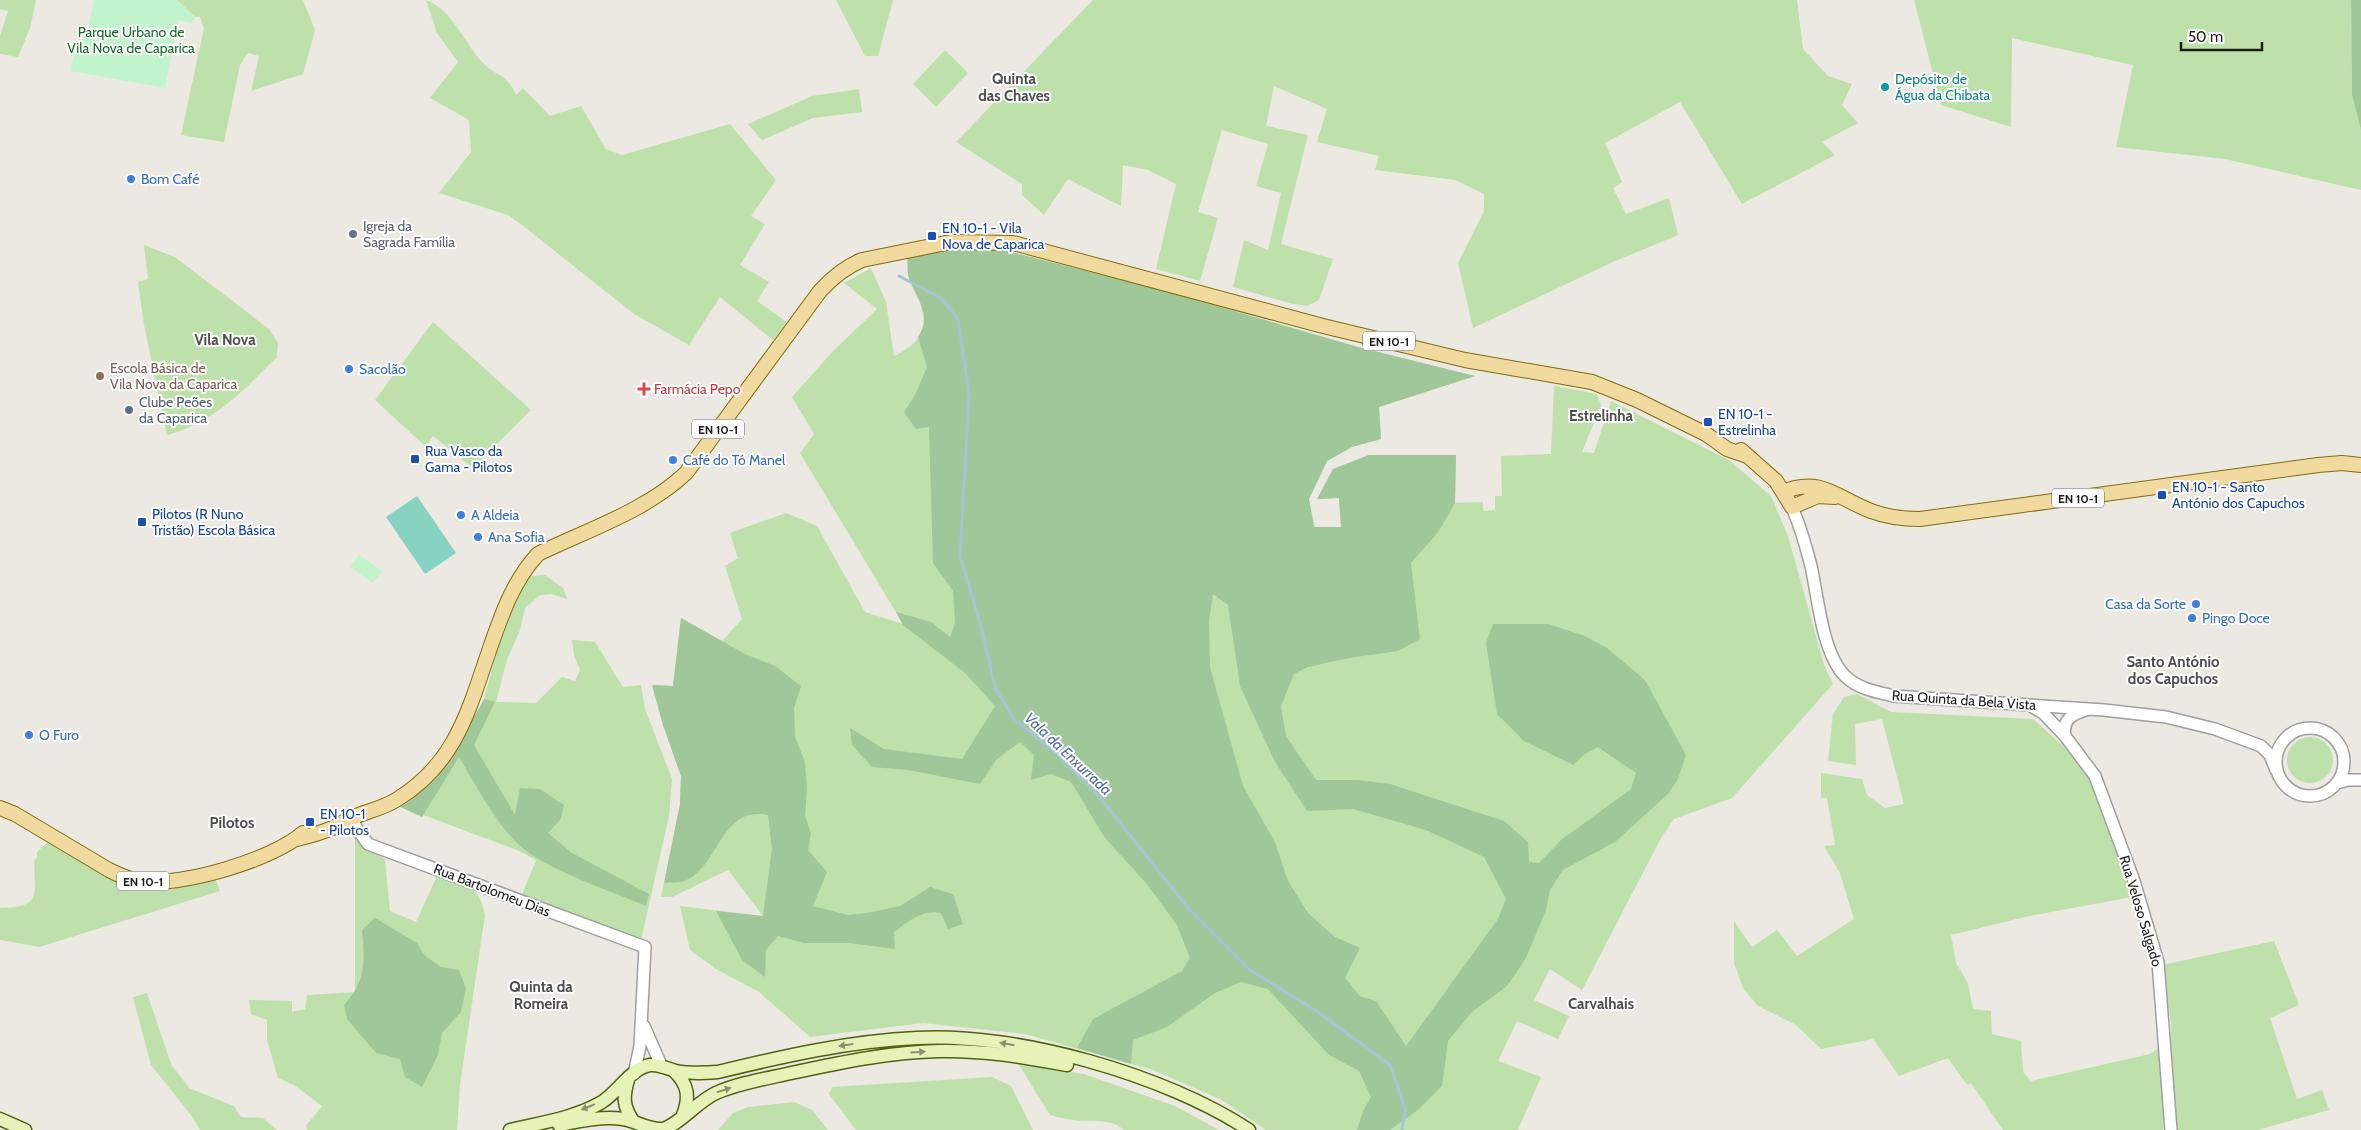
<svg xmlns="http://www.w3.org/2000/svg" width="2361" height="1130" font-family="Cabin,sans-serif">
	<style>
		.grass { fill: #bee1ab }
		.forest { fill: #a0c79a; fill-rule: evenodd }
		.park { fill: #c1f3cc }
		.pitch { fill: #86d3c1 }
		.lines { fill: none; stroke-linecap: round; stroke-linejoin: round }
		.stream { stroke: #a5c3d5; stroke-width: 3 }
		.tertiary-casing { stroke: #9f9f9f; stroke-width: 14 }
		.secondary-casing { stroke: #4f640f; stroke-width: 15 }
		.primary-casing { stroke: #836d0e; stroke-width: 16 }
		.tertiary { stroke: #fff; stroke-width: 11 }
		.secondary { stroke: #e7f2b9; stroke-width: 12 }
		.primary { stroke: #f1daa0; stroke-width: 14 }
		.oneway { fill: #8b9172 }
		.culture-dot { fill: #0f9aa8; stroke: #fff; stroke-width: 2 }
		.shop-dot { fill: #3f7fe0; stroke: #fff; stroke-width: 2 }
		.worship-dot { fill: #6b7280; stroke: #fff; stroke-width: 2 }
		.transit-dot { fill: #1a4fb4; stroke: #fff; stroke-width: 2 }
		.education-dot { fill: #8d6e63; stroke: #fff; stroke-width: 2 }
		.health-dot { fill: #e0444e; stroke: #fff; stroke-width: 2 }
		.service-dot { fill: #5c6f8a; stroke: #fff; stroke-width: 2 }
		.labels { text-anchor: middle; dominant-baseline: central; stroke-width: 4; stroke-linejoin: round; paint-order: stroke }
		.shield { fill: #fff; stroke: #5f5f5f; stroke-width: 1 }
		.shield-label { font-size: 12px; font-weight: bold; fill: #1b1b1b }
		.park-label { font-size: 14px; fill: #166c29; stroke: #fff }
		.culture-label { font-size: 14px; fill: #0d838f; stroke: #fff; text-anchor: start }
		.shop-label { font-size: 14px; fill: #366cbe; stroke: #fff; text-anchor: start }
		.worship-label { font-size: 14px; fill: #5b616d; stroke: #fff; text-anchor: start }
		.transit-label { font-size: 14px; fill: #164399; stroke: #fff; text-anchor: start }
		.education-label { font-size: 14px; fill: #785e54; stroke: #fff; text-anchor: start }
		.health-label { font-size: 14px; fill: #be3a42; stroke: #fff; text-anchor: start }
		.service-label { font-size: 14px; fill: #4e5e75; stroke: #fff; text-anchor: start }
		.street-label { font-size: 14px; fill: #1b1b1b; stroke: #fff }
		.neighbourhood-label { font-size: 15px; font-weight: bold; fill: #4e4e4e; stroke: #fff }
		.water-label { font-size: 15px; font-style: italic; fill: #526da0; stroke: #fff }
	</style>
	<rect width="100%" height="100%" fill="#ebe9e1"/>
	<path class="grass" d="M0,0H36L30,28L18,57L0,54V36L8,11L0,9Z
		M177,0H303L315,30L303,74L251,91L259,56L248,53L240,65L224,142L181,135L204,28L200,17H195Z
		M426,0C454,11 463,42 483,63C498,78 506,72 516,95L523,88L550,116L581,106L606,149L622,155L730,124L776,180L751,216L765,224L740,265L769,282L757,301L787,322L773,340L720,297L689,345L634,314L522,225L508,215L439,193L471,152L469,120L430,98L458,62L437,33Z
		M836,0H893L878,56H865Z
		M1093,0H1797L1803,49L1828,76L1852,84L1842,105L1858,123L1822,142L1835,155L1742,204L1680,102L1605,143L1622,182L1613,188L1626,214L1669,198L1678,235L1613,262L1473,328L1458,263L1484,211V194L1455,180L1375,170L1379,156L1317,142L1327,109L1274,86L1266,126L1308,135L1281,244L1333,259L1319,300L1307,306L1293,304L1233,287L1244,240L1268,250L1281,193L1256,186L1268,144L1222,130L1198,212L1218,218L1200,281L1156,269L1176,184L1148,170L1123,165L1121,206L1068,179L1044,215L1022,195V184L956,142Z
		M1914,0H2351L2352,95L2361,130V190L2225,159L2116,147L2133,65L2012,38L2011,127L1941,105Z
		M945,50L968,73L936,107L913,84Z
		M859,89L862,112L813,118L762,140L748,124L812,96Z
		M144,245L175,257L269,329L278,343L277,357C244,390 213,423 167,435L144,325L138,282L148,279Z
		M999,249L1161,290L1358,347L1475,376L1379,407L1381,439L1352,447L1327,461L1309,499L1315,527H1341L1339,498L1317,499L1333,469L1369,455H1456L1455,503L1483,502V511L1495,510V496H1502L1501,456L1551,454L1554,386L1597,394L1601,405L1582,452L1594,453L1611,401L1729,460L1771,496L1788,536L1824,665L1833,684L1732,798L1674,819L1661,838L1582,990L1550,969L1534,1000L1569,1016L1558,1039L1517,1021L1498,1061L1541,1077L1518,1130H1266L1222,1100L1153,1070L1025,1034L923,1023L810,1037L759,992L716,969L690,950L680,906L763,916L728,870L672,897H661L680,804L681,776L663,725L652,685L673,686L681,618L722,641L742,619L725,566L738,558L730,533L786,513L817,526L865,612L903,624L800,453L814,434L792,397L833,351L877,309L844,283L871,268L886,302L894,356C938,335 924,310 908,274Z
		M433,322L531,410L473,468L433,436L426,447L375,400Z
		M545,575L563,588L567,599L551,594L540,595L525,608L520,630L507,660L496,702L536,703L562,677L575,681L580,670L574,656L572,640L595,642L623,687L641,685L645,709L672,779L669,816L641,940L521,897L536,860L517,850L394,804L463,737L484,699L505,621L530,576Z
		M1857,694L1891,712L2033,719L2082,763L2102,806L2132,897L2029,916L1951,935L1956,963L1968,983L1973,1009L1991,1011L1992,1034L2021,1041L2023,1072L2031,1081L2150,1054L2160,1047L2163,1085V1130H2003L1971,1083L1967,1085L1948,1058L1899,1076L1873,1039L1821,1049L1796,1025L1758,1006L1743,988L1734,963V921L1752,947L1777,930L1797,956L1854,919L1840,873L1824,846L1835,845L1827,798H1821V773L1862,779L1867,795L1885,808L1904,804L1882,719L1855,724L1856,765L1828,761L1833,714L1844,697Z
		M2287 760a23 23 0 1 1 46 0a23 23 0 1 1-46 0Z
		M355,838L376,852L385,860L390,911L416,922L437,876C465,885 479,883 485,915L460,1085L457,1130H307L306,1126L322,1106L294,1085L278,1078L267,1040V1020L251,1014L249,1000L292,1001V1012L305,1009L307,995L355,992Z
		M50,840C113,880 138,905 215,878L220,891L39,947L0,940V908C41,907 35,897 34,861L37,857V852Z
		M2274,941L2299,1005L2270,1018L2297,1099L2322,1090L2329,1110L2257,1130H2174L2171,1023L2162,965Z
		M147,993L171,1064L189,1088L234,1106L241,1117L263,1118L277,1130H200L191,1115L151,1065L133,997Z
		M1019,1065L1084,1074L1175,1106L1219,1130H1124C1109,1117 1092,1123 1074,1120C1066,1119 1058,1117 1050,1115Z
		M992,1077L1011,1086L1033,1130H856L829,1094L832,1087Z
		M794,1102L812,1110L828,1130H718L733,1113L748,1107Z"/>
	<path class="forest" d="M2351,0H2361V130L2352,95Z
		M956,248L999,249L1161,290L1358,347L1475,376L1379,407L1381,439L1352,447L1327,461L1309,499L1314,527H1341L1339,498L1317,499L1333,469L1369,455H1456L1455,503L1439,531L1411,563L1420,639L1398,651L1349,658L1308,667L1294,674L1281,706L1286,736L1316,780H1357L1390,784L1504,821L1528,842L1529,862L1539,863L1561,840L1631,789L1636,773L1598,747L1585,754L1573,765L1524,741L1497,714L1486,643L1493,624H1548L1585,636L1607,648L1645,680L1686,755L1678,779L1668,794L1615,842L1563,870L1550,890L1546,910L1526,958L1507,986L1472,1012L1448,1041L1442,1086L1419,1109L1390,1130H1357L1363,1111L1371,1097L1359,1071L1329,1055L1268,989L1241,982L1215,993L1167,1027L1133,1040L1131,1064L1077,1048L1093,1019L1182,971L1190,958L1177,925L1146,883L1105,838L1071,782L1051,774L1031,780L1034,755L1020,742L997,759L980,784L908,770L872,767L852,745L850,728L884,749L962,759L995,706L965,673L903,625L896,612L931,622L950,637L955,623L953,591L933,563L929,427L916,429L904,412L915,395L927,367L918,337C934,312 914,298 908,275C907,269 908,261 907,255ZM1213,594L1228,605L1240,686L1275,762L1307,811L1353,809L1426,830L1484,857L1506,899L1498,919L1406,1046L1376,1001L1360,996L1345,978L1360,948L1335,937L1308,913L1288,881L1275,842L1243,786L1210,667L1209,621Z
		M681,618L745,654L775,666L801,686L794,708L795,737L805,762L807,788L805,815L811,834L808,850L827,872L813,906L848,915L867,913L900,906L930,887L953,894L963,924L948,929L941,913C923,909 907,922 894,932L895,949L849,943H804L778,936L766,950L765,977L742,960L716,911L763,916L772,849L768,815C720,805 720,867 684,881C679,883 670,882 664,883L680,804L681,776L663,725L652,685L673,686Z
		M484,699L495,702L474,745L515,815L520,788L540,789L564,805L561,819L548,833L572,853L649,894L646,906C611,891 544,869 518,844C495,822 475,784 459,757L422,817L394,804L463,737Z
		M375,918L417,943L425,956L441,967L459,970L466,988L461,1012L442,1033L438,1055L422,1087L405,1077L400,1059L376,1053L347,1019L344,1005C366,981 365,961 362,930Z"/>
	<path class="park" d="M94,0H177L195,17L191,23L179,20L165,88L71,71L74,49L88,32Z
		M359,555L382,571L373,583L350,567Z"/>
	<path class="pitch" d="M417,496L456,553L425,574L386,517Z"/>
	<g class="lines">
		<path class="stream" d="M899,276L942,299L958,319L969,394L960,557L980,622L995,687L1014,719L1056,753L1098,795L1189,909L1250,970L1318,1012L1390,1065L1405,1109L1402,1130"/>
		<defs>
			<path id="tertiary" d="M1792,507C1800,526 1806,546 1811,566C1818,597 1822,653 1845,676C1858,689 1877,692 1894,696L2104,710L2166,717L2215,729L2261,746L2270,755L2276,770
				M2031,706L2043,713L2065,736L2095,776L2134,881L2158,962L2171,1130
				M2276 762a34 34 0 1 1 68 0a34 34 0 1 1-68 0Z
				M2065,736C2062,720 2072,714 2086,710
				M2337,783L2348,780H2361
				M351,817L357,829L368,844L645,947L640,1046L634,1074
				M644,1026L661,1065"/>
			<path id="secondary" d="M674,1071C688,1084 690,1097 683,1115
				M628,1080C623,1097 623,1106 633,1121
				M0,1119L25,1130
				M559,1125C580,1121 602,1116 623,1119C637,1121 647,1130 663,1129C680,1124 698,1101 716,1093C741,1082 770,1078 796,1072C843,1062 891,1052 939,1051C982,1050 1024,1057 1067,1065
				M510,1130C540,1123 575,1118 602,1102C618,1092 631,1068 650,1065C660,1064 667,1069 676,1071C691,1074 704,1073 718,1072C784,1056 850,1041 917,1038C1016,1032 1166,1075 1249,1130"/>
			<path id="primary" d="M1741,450L1776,481L1792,507L1818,496L1835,497
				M1783,492C1820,476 1837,498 1871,511C1887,517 1903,519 1920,519L2318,465L2342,463L2361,465
				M0,808L15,814L109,870C119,875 129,880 141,881C181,887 272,860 303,833
				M297,839C310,836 324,832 337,826C343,823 348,819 354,817C368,811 383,808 396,800C456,764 469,709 490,648C502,614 513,581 538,554C587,530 646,511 686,473L820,291C832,278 845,267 862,260L951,242L1013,243L1323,326L1465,360L1592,382L1637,400L1706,434L1727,449L1747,456"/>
		</defs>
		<use href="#tertiary" class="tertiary-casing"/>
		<use href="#secondary" class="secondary-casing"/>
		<use href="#primary" class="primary-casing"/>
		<use href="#tertiary" class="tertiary"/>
		<use href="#secondary" class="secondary"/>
		<use href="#primary" class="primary"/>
	</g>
	<defs><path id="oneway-solid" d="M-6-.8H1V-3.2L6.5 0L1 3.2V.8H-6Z" transform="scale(1.25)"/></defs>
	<g class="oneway">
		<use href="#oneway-solid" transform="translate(1007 1044) rotate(-170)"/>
		<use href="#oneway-solid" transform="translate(846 1045) rotate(172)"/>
		<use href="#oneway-solid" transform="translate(918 1052) rotate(-3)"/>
		<use href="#oneway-solid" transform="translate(724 1090) rotate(-17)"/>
		<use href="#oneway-solid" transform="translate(588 1107) rotate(158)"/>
	</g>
	<circle class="culture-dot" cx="1885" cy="87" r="5"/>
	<g class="shop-dot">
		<circle cx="131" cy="179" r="5"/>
		<circle cx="349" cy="369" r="5"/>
		<circle cx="673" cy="460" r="5"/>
		<circle cx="461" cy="515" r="5"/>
		<circle cx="478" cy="537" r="5"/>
		<circle cx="2196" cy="604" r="5"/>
		<circle cx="2192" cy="618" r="5"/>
		<circle cx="29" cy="735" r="5"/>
	</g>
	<circle class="worship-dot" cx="353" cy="234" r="5"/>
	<g class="transit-dot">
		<rect x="927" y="231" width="10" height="10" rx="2.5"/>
		<rect x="1703" y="417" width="10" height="10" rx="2.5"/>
		<rect x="410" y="454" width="10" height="10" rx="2.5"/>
		<rect x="2157" y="490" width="10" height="10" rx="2.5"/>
		<rect x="137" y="517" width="10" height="10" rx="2.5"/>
		<rect x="305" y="817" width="10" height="10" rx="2.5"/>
	</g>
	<circle class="education-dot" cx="100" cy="376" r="5"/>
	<path class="health-dot" d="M641.5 381.5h5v5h5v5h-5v5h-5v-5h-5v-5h5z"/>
	<circle class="service-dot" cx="129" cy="410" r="5"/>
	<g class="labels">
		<g class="shield">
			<rect x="1363" y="331.5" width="52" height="19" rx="4"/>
			<rect x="692" y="419.5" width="52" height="19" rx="4"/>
			<rect x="2052" y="488.5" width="52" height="19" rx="4"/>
			<rect x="117" y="871.5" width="52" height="19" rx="4"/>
		</g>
		<g class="shield-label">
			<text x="1389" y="341">EN 10-1</text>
			<text x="718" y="429">EN 10-1</text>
			<text x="2078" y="498">EN 10-1</text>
			<text x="143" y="881">EN 10-1</text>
		</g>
		<g class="park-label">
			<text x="131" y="32">Parque Urbano de<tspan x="131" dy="16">Vila Nova de Caparica</tspan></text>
		</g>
		<g class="culture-label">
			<text x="1895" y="79">Depósito de<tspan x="1895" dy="16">Água da Chibata</tspan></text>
		</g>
		<g class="shop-label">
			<text x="141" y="179">Bom Café</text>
			<text x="359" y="369">Sacolão</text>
			<text x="683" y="460">Café do Tó Manel</text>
			<text x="471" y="515">A Aldeia</text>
			<text x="488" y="537">Ana Sofia</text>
			<text x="2186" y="604" text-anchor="end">Casa da Sorte</text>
			<text x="2202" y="618">Pingo Doce</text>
			<text x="39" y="735">O Furo</text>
		</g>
		<g class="worship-label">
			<text x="363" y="226">Igreja da<tspan x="363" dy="16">Sagrada Família</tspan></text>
		</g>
		<g class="transit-label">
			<text x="942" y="228">EN 10-1 - Vila<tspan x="942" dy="16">Nova de Caparica</tspan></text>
			<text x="1718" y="414">EN 10-1 -<tspan x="1718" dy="16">Estrelinha</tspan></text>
			<text x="425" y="451">Rua Vasco da<tspan x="425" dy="16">Gama - Pilotos</tspan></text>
			<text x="2172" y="487">EN 10-1 - Santo<tspan x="2172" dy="16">António dos Capuchos</tspan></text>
			<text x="152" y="514">Pilotos (R Nuno<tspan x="152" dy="16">Tristão) Escola Básica</tspan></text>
			<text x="320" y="814">EN 10-1<tspan x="320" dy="16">- Pilotos</tspan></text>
		</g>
		<g class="education-label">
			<text x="110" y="368">Escola Básica de<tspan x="110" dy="16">Vila Nova da Caparica</tspan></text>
		</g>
		<g class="health-label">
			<text x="654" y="389">Farmácia Pepo</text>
		</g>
		<g class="service-label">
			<text x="139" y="402">Clube Peões<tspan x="139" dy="16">da Caparica</tspan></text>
		</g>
		<g class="street-label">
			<text transform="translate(1964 700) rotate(4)">Rua Quinta da Bela Vista</text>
			<text transform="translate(492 890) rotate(21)">Rua Bartolomeu Dias</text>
			<text transform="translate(2141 911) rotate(73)">Rua Veloso Salgado</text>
		</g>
		<g class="neighbourhood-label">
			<text x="1014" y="79">Quinta<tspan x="1014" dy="17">das Chaves</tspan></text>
			<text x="225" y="340">Vila Nova</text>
			<text x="1601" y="416">Estrelinha</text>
			<text x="2173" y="662">Santo António<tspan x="2173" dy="17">dos Capuchos</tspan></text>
			<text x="232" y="823">Pilotos</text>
			<text x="541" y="987">Quinta da<tspan x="541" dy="17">Romeira</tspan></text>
			<text x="1601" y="1004">Carvalhais</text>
		</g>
		<g class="water-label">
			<text transform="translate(1068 754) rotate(43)">Vala da Enxurrada</text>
		</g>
	</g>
	<path d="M2181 42v8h81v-8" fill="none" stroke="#1b1b1b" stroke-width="2.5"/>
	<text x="2188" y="42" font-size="15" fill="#1b1b1b" stroke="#ffffff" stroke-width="4" paint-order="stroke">50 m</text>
</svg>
